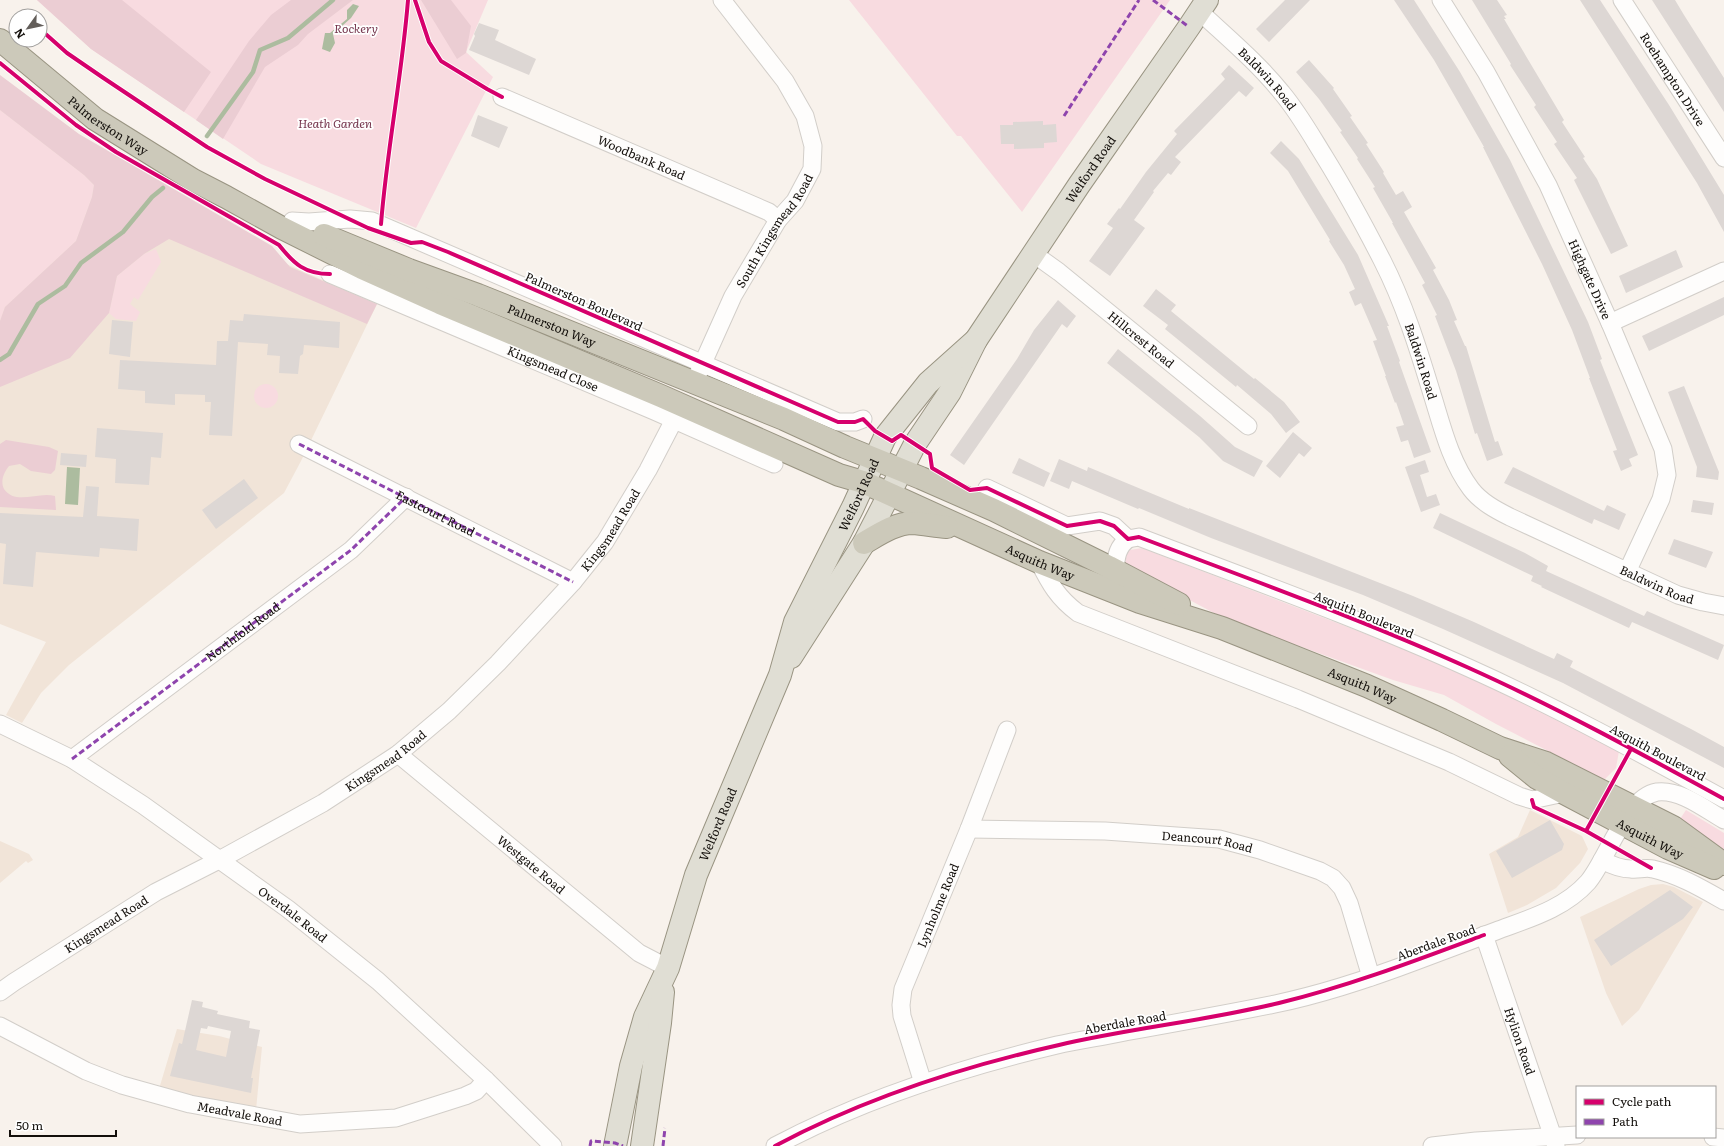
<svg xmlns="http://www.w3.org/2000/svg" width="1724" height="1146" font-family="Literata,serif">
	<style>
		.built { fill: #f1e4d8 }
		.green { fill: #f8dbe0 }
		.forest { fill: #ebcdd3 }
		.water { fill: #acbc9f }
		.lines { fill: none; stroke-linecap: round; stroke-linejoin: round }
		.stream { stroke: #acbc9f; stroke-width: 4.5 }
		.building { fill: #ddd7d4; fill-rule: evenodd }
		.minor-casing { stroke: #d2cec9; stroke-width: 19 }
		.major-casing { stroke: #999482; stroke-width: 24 }
		.highway-casing { stroke: #999482; stroke-width: 24 }
		.minor { stroke: #fefdfc; stroke-width: 17 }
		.major { stroke: #e0ded4; stroke-width: 22 }
		.highway { stroke: #ccc9ba; stroke-width: 22 }
		.quiet { stroke: #8e44ad; stroke-width: 3; stroke-dasharray: 6 3; stroke-linecap: butt }
		.cycleway-casing { stroke: #fff; stroke-width: 6 }
		.cycleway { stroke: #d6006c; stroke-width: 4 }
		.labels { text-anchor: middle; dominant-baseline: central; stroke-width: 3.5; stroke-linejoin: round; paint-order: stroke }
		.park-label { font-size: 12px; font-style: italic; fill: #76364e; stroke: #fff }
		.street-label { font-size: 12px; fill: #130f0b; stroke: #fff }
	</style>
	<rect width="100%" height="100%" fill="#f8f2ec"/>
	<path class="built" d="M0,78L108,164L275,259L377,304L301,461L284,493L69,665L41,693L22,723L6,715L46,642L0,624Z
		M1530,810L1582,836L1588,849L1580,863L1556,888L1527,905L1508,913L1489,854L1518,837Z
		M0,841L29,854L33,860L28,863L26,861L0,883Z
		M1663,884L1674,887L1703,902L1639,1010L1622,1026L1606,993L1580,917L1639,889L1651,885Z
		M177,1029L219,1036L262,1047L256,1110L159,1089Z"/>
	<path class="green" d="M37,0H488L466,52L493,77L416,228L261,164L91,49Z
		M849,0H1170L1022,212L961,136H957Z
		M0,110L84,175L94,185L92,197L76,241L5,307L0,321Z
		M156,249L161,262L138,300L134,297L130,304L140,312L136,321L116,319L109,313L117,276L144,254Z
		M254 396a12 12 0 1 1 24 0a12 12 0 1 1-24 0Z
		M1142,548L1418,654L1491,686L1619,751L1616,768L1604,780L1496,724L1444,695L1393,680L1227,620L1126,566L1122,558L1130,550Z
		M1686,810L1724,833V850L1678,822Z"/>
	<path class="forest" d="M37,0H122L211,72L184,112L91,49Z
		M291,0H353L308,34L298,45L265,67L223,139L196,120L249,41L271,15Z
		M421,0H451L471,26L466,53L457,59Z
		M0,75L79,134L272,246L290,267L377,304L367,324L169,239L144,254L117,276L109,313L70,358L0,387V321L5,307L76,241L92,197L94,185L84,175L0,110Z
		M6,440L49,447L58,451L55,470L51,474L31,471L20,464L9,466C4,472 0,481 4,489C16,506 38,491 55,496L56,510L0,507V444Z"/>
	<path class="water" d="M353,4L359,6L351,18L333,34L335,43L330,52L322,49L325,33H330L347,19V10Z
		M67,467L80,468L78,505L65,504Z"/>
	<g class="lines">
		<path class="stream" d="M207,136L253,72L260,50L288,38L333,0
			M0,360L9,354L38,304L65,286L81,263L123,232L152,197L163,188"/>
	</g>
	<path class="building" d="M1285,0H1310L1269,42L1256,29Z
		M1394,0H1414L1460,72L1510,160L1588,322L1602,359L1600,360L1638,455L1629,459L1632,466L1621,471L1613,451L1617,450L1589,378H1590L1572,330L1542,264L1483,147H1484L1434,60Z
		M1472,0H1497L1507,15L1504,16L1506,19H1504L1564,120L1562,122L1585,157L1583,158L1597,179L1628,246L1611,254L1574,180L1577,178L1554,144L1557,142L1534,107L1536,105L1510,65L1511,64Z
		M1580,0H1600L1669,105L1724,195V232L1697,183Z
		M1652,0H1675L1684,15L1724,78V112Z
		M479,23L499,30L495,40L536,59L529,75L469,50L475,36L474,34Z
		M1309,60L1334,88L1333,89L1352,116L1350,117L1368,143L1366,144L1384,172L1383,173L1396,195L1403,191L1412,207L1404,212L1436,268L1433,270L1449,300L1457,320L1454,321L1465,346H1466L1495,442L1498,441L1503,455L1487,461L1477,433L1475,434L1456,371L1435,316L1437,315L1422,285L1425,283L1392,223H1393L1373,188L1375,187L1357,159L1358,158L1340,132L1342,131L1319,99L1296,72Z
		M1229,65L1254,88L1246,97L1239,91L1175,157L1181,162L1171,175L1168,173L1153,191L1154,192L1134,220L1145,228L1110,276L1089,261L1113,228L1107,224L1119,208L1120,209L1146,172L1177,134L1174,131L1225,79L1221,74Z
		M478,115L508,127L499,148L471,136Z
		M1043,121V125L1056,124L1057,142L1044,143V148L1014,149V144H1001L1000,125H1013V122Z
		M1281,141L1299,159L1358,255L1389,326H1387L1400,361L1399,362L1431,452L1414,458L1408,440L1401,442L1396,427L1404,425L1396,402L1395,403L1385,376H1386L1373,341L1377,340L1361,303L1355,306L1349,292L1355,289L1344,265L1329,241L1330,240L1288,171L1270,153Z
		M1676,250L1683,267L1626,293L1619,276Z
		M1156,289L1176,305L1171,311L1254,379L1255,378L1284,402L1300,422L1286,433L1271,414L1237,385L1236,387L1165,329L1168,325L1143,306Z
		M1724,297V315L1649,351L1642,336Z
		M1058,300L1076,316L1067,328L1062,324L964,465L950,455L1017,359L1034,330Z
		M244,314L340,322L339,348L304,345L303,354L300,356L298,374L279,373L280,356L267,355L268,344L238,342L232,436L209,435L211,402H205V395L175,394V405L145,403V391L118,389L120,360L216,365L217,341H228L230,320L243,321Z
		M112,320L133,322L130,357L109,354Z
		M1118,349L1200,416L1235,447L1263,461L1254,477L1223,461L1199,437L1107,363Z
		M1684,386L1719,472L1718,480L1696,477L1697,467L1668,392Z
		M97,428L163,433L161,458L151,457L149,485L115,483L116,459L95,457Z
		M1293,432L1312,448L1304,457L1299,453L1280,478L1266,466Z
		M61,453L87,455L86,467L60,465Z
		M1019,458L1050,473L1044,487L1012,473Z
		M1059,459L1087,471L1088,467L1189,509V508L1413,596L1474,622L1554,659L1557,653L1573,661L1570,667L1691,729L1724,747V768L1563,683L1443,629L1363,595L1211,538L1139,508L1138,509L1072,481L1069,489L1050,481Z
		M1425,460L1429,472L1420,475L1427,497L1436,494L1440,505L1421,512L1405,467Z
		M1513,467L1604,511L1607,505L1626,514L1619,530L1594,519L1592,524L1504,483Z
		M244,479L258,498L216,529L202,510Z
		M86,486L99,487L97,516L139,519L137,551L100,548L99,557L36,552L33,587L3,584L6,544L0,543V513L83,517Z
		M1693,500L1714,503L1712,515L1691,512Z
		M1440,513L1525,553L1548,566L1546,571L1577,585L1644,616L1647,611L1724,645L1718,660L1632,622L1629,628L1541,587L1542,586L1531,581L1533,576L1433,528Z
		M1674,539L1713,552L1706,568L1668,554Z
		M1550,820L1564,844L1562,850L1512,878L1496,851Z
		M1670,890L1693,907L1683,919L1611,966L1594,940Z
		M192,1000L203,1002L202,1007L218,1011L217,1014L250,1021L249,1028L260,1030L251,1078H253L251,1093L170,1076L179,1043L182,1044ZM208,1026L231,1031L226,1057L196,1050L201,1028L207,1029Z"/>
	<g class="lines">
		<defs>
			<g id="minor">
				<path id="s1" d="M1441,0L1486,72L1548,185L1610,323L1663,449L1667,475L1661,499L1627,572"/>
				<path id="s2" d="M1622,0L1724,158"/>
				<path id="s3" d="M1200,12C1228,38 1258,63 1282,93C1298,112 1311,135 1324,156C1345,190 1364,225 1382,260C1404,303 1418,348 1432,394C1442,426 1450,461 1471,489C1481,502 1496,510 1510,517L1678,595L1703,602L1724,606"/>
				<path id="s4" d="M502,97L769,212L778,220"/>
				<path d="M292,221L309,222L350,219L372,221L838,422H855L863,419"/>
				<path id="s5" d="M1034,254L1059,272L1248,426"/>
				<path id="s6" d="M330,274L654,411L774,464"/>
				<path d="M1610,323L1724,271"/>
				<path id="s7" d="M698,374L733,296L778,220L795,201L812,169L813,146L805,116L785,81L722,0"/>
				<path id="s8" d="M299,444L573,582"/>
				<path d="M987,488L1067,526L1100,521L1114,526L1128,539L1139,537C1249,579 1361,619 1469,668C1556,707 1640,753 1724,799"/>
				<path d="M1039,562C1050,584 1058,598 1078,613L1298,699L1449,762L1519,796L1532,800L1564,793"/>
				<path d="M1116,570C1115,558 1117,547 1128,539"/>
				<path id="s9" d="M0,724L72,759L143,805L288,909L378,981L486,1080L553,1146"/>
				<path id="s10" d="M398,754L639,953L668,968"/>
				<path d="M72,759L351,550L406,497"/>
				<path id="s11" d="M969,829L1105,831L1219,839L1260,850L1320,871L1333,878L1342,888L1349,903L1371,977"/>
				<path d="M1602,860C1611,865 1620,869 1631,869C1638,870 1646,867 1653,869C1679,875 1701,888 1724,901"/>
				<path id="s12" d="M1484,935L1556,1146"/>
				<path id="s13" d="M0,992L14,982L156,892L221,859L323,803L398,754L449,711L498,663L573,582L605,542L648,470L674,420"/>
				<path id="s14" d="M0,1026L86,1071L122,1085L190,1104L300,1124L396,1118L465,1096L476,1091L486,1080"/>
				<path id="s15" d="M923,1083L902,1016L901,1005L903,989L969,829L1007,730"/>
				<path d="M1713,1137L1724,1138"/>
				<path d="M775,1146C863,1099 960,1068 1057,1045C1079,1040 1102,1037 1125,1032C1175,1023 1225,1014 1275,1004C1323,994 1371,978 1416,961C1443,951 1469,941 1496,931C1528,919 1564,909 1588,882C1607,860 1626,797 1657,792C1680,789 1705,809 1724,820"/>
				<path d="M1432,1146L1476,1141L1577,1135"/>
			</g>
			<g id="major">
				<path id="s16" d="M791,657L864,543L915,444L950,392L976,340L1079,185L1189,27L1207,0"/>
				<path id="s17" d="M615,1146L631,1066L645,1017L668,968L696,875L780,675L795,622L853,507L885,437L928,383L976,340"/>
				<path d="M642,1146L660,1023L663,992"/>
			</g>
			<g id="highway">
				<path id="s18" d="M0,40L95,119L193,180L226,197L282,228L362,268L440,303L661,396L839,475L863,482L1039,562L1140,602L1222,628L1367,686L1442,720L1500,748L1546,763L1673,827L1724,864"/>
				<path id="s19" d="M324,235L409,270L478,295L784,419L845,447L921,478L994,510L1109,567L1179,604"/>
				<path d="M864,543C878,535 895,523 913,523C924,524 936,526 947,527"/>
				<path id="s20" d="M1510,756L1537,778L1564,793L1668,848L1714,868"/>
			</g>
		</defs>
		<use href="#minor" class="minor-casing"/>
		<use href="#major" class="major-casing"/>
		<use href="#highway" class="highway-casing"/>
		<use href="#minor" class="minor"/>
		<use href="#major" class="major"/>
		<use href="#highway" class="highway"/>
		<g class="quiet">
			<path d="M1153,0L1189,27"/>
			<path d="M1064,116L1139,0"/>
			<path d="M299,444L573,582"/>
			<path id="s21" d="M72,759L351,550L406,497"/>
			<path d="M590,1146L591,1141L615,1143L623,1146"/>
			<path d="M663,1146L665,1128"/>
		</g>
		<defs>
			<path id="cycleway" d="M415,0L429,42L441,61L487,89L502,97
				M40,29L67,53L102,77L207,147L265,179L368,228L411,243L422,242L448,252L838,422H855L863,419L875,431L892,441L901,435L930,454L932,468L970,490L987,488L1067,526L1100,521L1114,526L1128,539L1139,537C1249,579 1361,619 1469,668C1556,707 1640,753 1724,799
				M0,63L76,125L116,152L279,245C294,264 305,274 330,274
				M381,224C387,149 402,75 408,0
				M1631,749L1586,831L1651,868
				M1532,800L1534,807L1586,831
				M775,1146C863,1099 961,1067 1059,1045C1131,1028 1206,1021 1279,1003C1349,986 1417,960 1484,935"/>
		</defs>
		<use href="#cycleway" class="cycleway-casing"/>
		<use href="#cycleway" class="cycleway"/>
	</g>
	<g class="labels">
		<g class="park-label">
			<text x="356" y="28">Rockery</text>
			<text x="335" y="123">Heath Garden</text>
		</g>
		<g class="street-label">
			<text stroke="none"><textPath href="#s3" startOffset="95">Baldwin Road</textPath></text>
			<text stroke="none"><textPath href="#s2" startOffset="94">Roehampton Drive</textPath></text>
			<text stroke="none"><textPath href="#s18" startOffset="138">Palmerston Way</textPath></text>
			<text stroke="none"><textPath href="#s4" startOffset="152">Woodbank Road</textPath></text>
			<text stroke="none"><textPath href="#s16" startOffset="573">Welford Road</textPath></text>
			<text stroke="none"><textPath href="#s7" startOffset="163">South Kingsmead Road</textPath></text>
			<text stroke="none"><textPath href="#s1" startOffset="317">Highgate Drive</textPath></text>
			<text transform="translate(584 301) rotate(24)">Palmerston Boulevard</text>
			<text stroke="none"><textPath href="#s19" startOffset="245">Palmerston Way</textPath></text>
			<text stroke="none"><textPath href="#s5" startOffset="137">Hillcrest Road</textPath></text>
			<text stroke="none"><textPath href="#s3" startOffset="419">Baldwin Road</textPath></text>
			<text stroke="none"><textPath href="#s6" startOffset="242">Kingsmead Close</textPath></text>
			<text stroke="none"><textPath href="#s17" startOffset="698">Welford Road</textPath></text>
			<text stroke="none"><textPath href="#s8" startOffset="153">Eastcourt Road</textPath></text>
			<text stroke="none"><textPath href="#s13" startOffset="774">Kingsmead Road</textPath></text>
			<text stroke="none"><textPath href="#s18" startOffset="1169">Asquith Way</textPath></text>
			<text stroke="none"><textPath href="#s3" startOffset="767">Baldwin Road</textPath></text>
			<text transform="translate(1364 614) rotate(22)">Asquith Boulevard</text>
			<text stroke="none"><textPath href="#s21" startOffset="213">Northfold Road</textPath></text>
			<text stroke="none"><textPath href="#s18" startOffset="1514">Asquith Way</textPath></text>
			<text transform="translate(1658 752) rotate(28)">Asquith Boulevard</text>
			<text stroke="none"><textPath href="#s13" startOffset="450">Kingsmead Road</textPath></text>
			<text stroke="none"><textPath href="#s17" startOffset="339">Welford Road</textPath></text>
			<text stroke="none"><textPath href="#s20" startOffset="163">Asquith Way</textPath></text>
			<text stroke="none"><textPath href="#s11" startOffset="239">Deancourt Road</textPath></text>
			<text stroke="none"><textPath href="#s10" startOffset="173">Westgate Road</textPath></text>
			<text stroke="none"><textPath href="#s15" startOffset="188">Lynholme Road</textPath></text>
			<text stroke="none"><textPath href="#s9" startOffset="350">Overdale Road</textPath></text>
			<text stroke="none"><textPath href="#s13" startOffset="126">Kingsmead Road</textPath></text>
			<text transform="translate(1436 942) rotate(-20)">Aberdale Road</text>
			<text transform="translate(1125 1022) rotate(-10)">Aberdale Road</text>
			<text stroke="none"><textPath href="#s12" startOffset="112">Hylion Road</textPath></text>
			<text stroke="none"><textPath href="#s14" startOffset="257">Meadvale Road</textPath></text>
		</g>
	</g>
	<rect x="1576" y="1086" width="140" height="52" fill="#ffffff" stroke="#a19f9d"/>
	<rect x="1584" y="1099" width="20" height="6" fill="#d6006c" stroke="#a19f9d"/>
	<text x="1612" y="1106" font-size="12" fill="#130f0b">Cycle path</text>
	<rect x="1584" y="1119" width="20" height="6" fill="#8e44ad" stroke="#a19f9d"/>
	<text x="1612" y="1126" font-size="12" fill="#130f0b">Path</text>
	<g transform="translate(28 28) rotate(237)"><circle r="19" fill="#ffffff" stroke="#a19f9d"/>
	<path d="M0-3L7 15L0 10L-7 15Z" fill="#635e5a"/>
	<text y="-6" font-size="11" font-weight="bold" text-anchor="middle" fill="#130f0b">N</text>
	</g>
	<path d="M10 1130v6h106v-6" fill="none" stroke="#130f0b" stroke-width="2"/>
	<text x="16" y="1130" font-size="12" fill="#130f0b" stroke="#ffffff" stroke-width="3" paint-order="stroke">50 m</text>
</svg>
